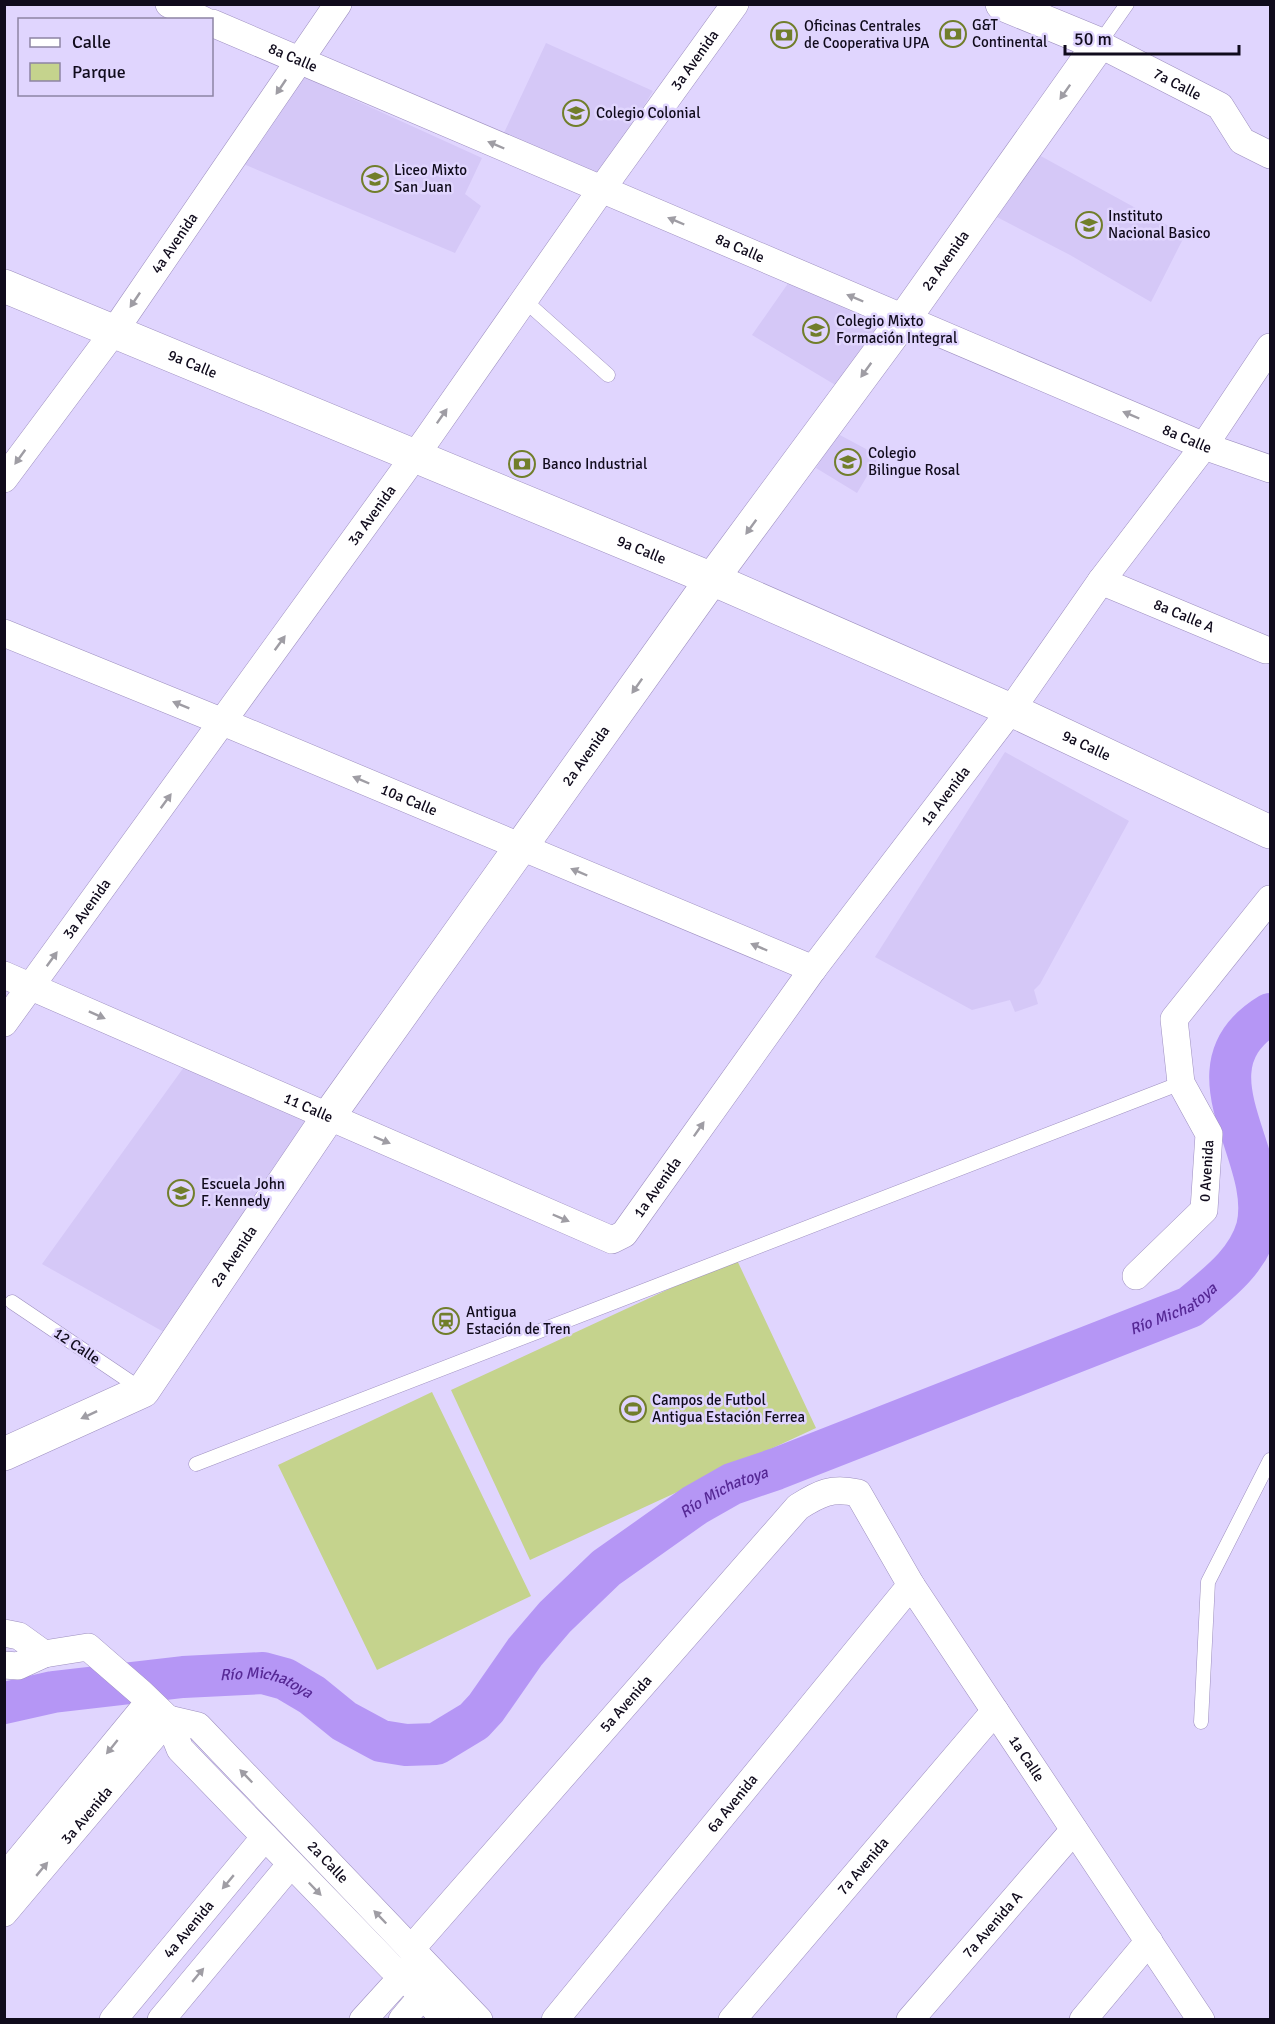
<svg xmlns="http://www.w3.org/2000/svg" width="1275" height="2024" font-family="Signika,sans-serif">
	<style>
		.built { fill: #d5c8f7 }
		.green { fill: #c5d38d }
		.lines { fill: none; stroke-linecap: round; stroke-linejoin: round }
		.river { stroke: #b596f5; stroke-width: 42 }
		.lane-casing { stroke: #9d8fbf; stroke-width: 15 }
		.street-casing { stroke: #9d8fbf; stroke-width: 28 }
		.secondary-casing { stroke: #9d8fbf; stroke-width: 34 }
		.lane { stroke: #fff; stroke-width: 14 }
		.street { stroke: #fff; stroke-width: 27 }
		.secondary { stroke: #fff; stroke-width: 33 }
		.oneway { fill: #9f9da4 }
		.labels { text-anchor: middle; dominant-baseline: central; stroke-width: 5; stroke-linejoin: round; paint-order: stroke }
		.poi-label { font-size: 15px; fill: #100b1c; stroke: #e0d5fe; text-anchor: start }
		.street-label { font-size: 15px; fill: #100b1c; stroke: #e0d5fe }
		.water-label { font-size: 16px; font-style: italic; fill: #562895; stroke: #e0d5fe }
	</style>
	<rect width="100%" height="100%" fill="#e0d5fe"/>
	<path class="built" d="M546,43L653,91L597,181L503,135Z
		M304,77L482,158L465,194L481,206L455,253L241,163Z
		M1037,154L1185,235L1151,302L1070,255L993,215Z
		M789,282L880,325L837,386L752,335Z
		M838,434L879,456L857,493L816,468Z
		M1005,752L1129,821L1040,984L1034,990L1038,1004L1015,1012L1010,1000L972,1010L875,957Z
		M184,1067L319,1122L171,1336L42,1264Z"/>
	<path class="green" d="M736,1258L816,1428L530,1560L451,1390Z
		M432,1392L531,1596L377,1670L278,1465Z"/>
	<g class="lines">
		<path class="river" id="s1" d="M4,1703L53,1692L183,1677L263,1673L285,1679L312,1695L344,1721L381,1741L406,1745L436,1744L474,1721L486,1708L525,1652L555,1617L606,1568L695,1505L732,1484L776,1469L1190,1307C1216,1285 1247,1263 1257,1228C1275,1155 1179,1069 1270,1014"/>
		<defs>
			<path id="lane" d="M1099,44L1127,4
				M524,300L608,375
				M12,1302L141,1389
				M196,1464L1181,1083
				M1201,1722L1208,1582L1270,1460"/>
			<g id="street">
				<path d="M169,4L203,20"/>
				<path id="s2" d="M212,23L1204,446L1270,469"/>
				<path id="s3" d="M1099,44L1220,106L1242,141L1270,155"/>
				<path id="s4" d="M4,479L115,330L338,4"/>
				<path id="s5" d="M1101,581L1266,650"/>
				<path id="s6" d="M4,633L223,722L813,969"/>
				<path id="s7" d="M4,975L612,1240L624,1234L813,969L1011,710L1101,581L1204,446L1270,347"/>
				<path id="s8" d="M4,1023L427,439L601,190L735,4"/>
				<path id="s9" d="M1136,1276L1204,1210L1209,1134L1181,1083L1174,1019L1270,899"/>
				<path d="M4,1633L19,1636L44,1654"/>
				<path d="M4,1665L18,1666L44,1654L88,1647L141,1693L168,1719L180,1749L391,1967L423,1995L445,2020"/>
				<path id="s10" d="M168,1719L198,1726L479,2020"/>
				<path d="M4,1878L149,1702"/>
				<path id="s11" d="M4,1913L168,1719"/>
				<path id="s12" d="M411,1949L798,1507C820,1493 832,1487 858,1493L911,1585L1201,2020"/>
				<path id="s13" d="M113,2020L265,1837"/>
				<path d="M161,2020L291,1864"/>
				<path d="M363,2020L413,1965"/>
				<path d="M402,2020L423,1995L435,1983"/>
				<path id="s14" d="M555,2020L911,1585"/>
				<path id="s15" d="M732,2020L995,1711"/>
				<path id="s16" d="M910,2020L1074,1830"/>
				<path d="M1083,2020L1149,1941"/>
			</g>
			<g id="secondary">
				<path id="s17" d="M4,286L712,579L1011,710L1270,832"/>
				<path id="s18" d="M4,1454L143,1391L328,1117L712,579L904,319L1099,44L1002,4"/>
			</g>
		</defs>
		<use href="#lane" class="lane-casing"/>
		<use href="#street" class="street-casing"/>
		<use href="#secondary" class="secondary-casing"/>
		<use href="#lane" class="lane"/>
		<use href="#street" class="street"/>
		<use href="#secondary" class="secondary"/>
	</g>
	<defs><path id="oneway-solid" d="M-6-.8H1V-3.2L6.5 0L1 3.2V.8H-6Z" transform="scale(1.5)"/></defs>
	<g class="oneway">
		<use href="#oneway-solid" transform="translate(281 87) rotate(124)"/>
		<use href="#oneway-solid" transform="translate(1065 92) rotate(125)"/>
		<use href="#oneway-solid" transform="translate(496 145) rotate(-157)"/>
		<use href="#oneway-solid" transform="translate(676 221) rotate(-157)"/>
		<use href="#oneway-solid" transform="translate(855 298) rotate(-157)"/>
		<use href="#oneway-solid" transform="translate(135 300) rotate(124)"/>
		<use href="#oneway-solid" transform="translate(866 370) rotate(126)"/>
		<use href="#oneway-solid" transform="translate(1131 415) rotate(-157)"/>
		<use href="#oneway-solid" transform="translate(442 416) rotate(-55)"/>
		<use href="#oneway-solid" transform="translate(20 457) rotate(126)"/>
		<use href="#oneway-solid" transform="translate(751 527) rotate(126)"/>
		<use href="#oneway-solid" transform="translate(280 643) rotate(-54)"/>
		<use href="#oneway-solid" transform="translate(637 686) rotate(125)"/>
		<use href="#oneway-solid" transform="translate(181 705) rotate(-158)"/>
		<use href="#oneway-solid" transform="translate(361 780) rotate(-157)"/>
		<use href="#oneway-solid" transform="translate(166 801) rotate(-54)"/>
		<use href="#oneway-solid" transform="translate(579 872) rotate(-157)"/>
		<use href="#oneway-solid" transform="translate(759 947) rotate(-157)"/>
		<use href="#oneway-solid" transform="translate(52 959) rotate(-54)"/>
		<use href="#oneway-solid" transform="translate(97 1015) rotate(24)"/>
		<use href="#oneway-solid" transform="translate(699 1129) rotate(-55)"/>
		<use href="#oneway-solid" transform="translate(382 1140) rotate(23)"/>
		<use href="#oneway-solid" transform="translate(561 1218) rotate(23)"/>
		<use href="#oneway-solid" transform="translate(89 1415) rotate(155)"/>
		<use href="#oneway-solid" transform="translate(112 1747) rotate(129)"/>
		<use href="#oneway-solid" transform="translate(246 1776) rotate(-134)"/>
		<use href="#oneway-solid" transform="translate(42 1869) rotate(-50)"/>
		<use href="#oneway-solid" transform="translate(228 1882) rotate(130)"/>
		<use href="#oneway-solid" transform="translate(315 1889) rotate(46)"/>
		<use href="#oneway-solid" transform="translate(380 1917) rotate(-134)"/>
		<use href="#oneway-solid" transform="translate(198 1975) rotate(-50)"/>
	</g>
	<defs>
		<symbol id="bank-ring" viewBox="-11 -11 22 22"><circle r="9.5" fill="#e0d5fe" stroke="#717e2b" stroke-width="1.5"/><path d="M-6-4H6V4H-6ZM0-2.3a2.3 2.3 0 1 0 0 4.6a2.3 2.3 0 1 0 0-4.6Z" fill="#717e2b"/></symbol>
		<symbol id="school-ring" viewBox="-11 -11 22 22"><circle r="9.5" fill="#e0d5fe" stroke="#717e2b" stroke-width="1.5"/><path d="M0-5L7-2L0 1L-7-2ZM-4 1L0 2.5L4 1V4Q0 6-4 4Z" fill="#717e2b"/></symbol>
		<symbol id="station-ring" viewBox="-11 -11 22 22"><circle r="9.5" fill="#e0d5fe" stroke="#717e2b" stroke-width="1.5"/><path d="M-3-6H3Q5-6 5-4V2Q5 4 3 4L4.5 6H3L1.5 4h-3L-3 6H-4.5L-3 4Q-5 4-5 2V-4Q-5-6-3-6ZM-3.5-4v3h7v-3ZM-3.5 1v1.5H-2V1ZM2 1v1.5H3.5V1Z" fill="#717e2b"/></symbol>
		<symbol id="stadium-ring" viewBox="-11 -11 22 22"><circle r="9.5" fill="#e0d5fe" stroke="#717e2b" stroke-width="1.5"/><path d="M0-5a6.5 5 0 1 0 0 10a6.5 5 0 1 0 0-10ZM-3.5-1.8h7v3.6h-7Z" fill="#717e2b"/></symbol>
	</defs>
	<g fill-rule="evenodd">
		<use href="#bank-ring" x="938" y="19" width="30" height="30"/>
		<use href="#bank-ring" x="769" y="20" width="30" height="30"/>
		<use href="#school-ring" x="561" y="98" width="30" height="30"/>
		<use href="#school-ring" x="360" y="164" width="30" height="30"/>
		<use href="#school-ring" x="1074" y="210" width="30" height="30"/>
		<use href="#school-ring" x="801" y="315" width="30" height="30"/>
		<use href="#school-ring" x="833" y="447" width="30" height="30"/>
		<use href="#bank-ring" x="507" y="449" width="30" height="30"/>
		<use href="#school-ring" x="166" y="1178" width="30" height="30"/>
		<use href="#station-ring" x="431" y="1306" width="30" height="30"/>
		<use href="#stadium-ring" x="618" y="1394" width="30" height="30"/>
	</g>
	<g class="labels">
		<g class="poi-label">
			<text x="972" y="25">G&amp;T<tspan x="972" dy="17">Continental</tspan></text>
			<text x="804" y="26">Oficinas Centrales<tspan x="804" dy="17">de Cooperativa UPA</tspan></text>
			<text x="596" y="113">Colegio Colonial</text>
			<text x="394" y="170">Liceo Mixto<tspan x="394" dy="17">San Juan</tspan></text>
			<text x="1108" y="216">Instituto<tspan x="1108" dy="17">Nacional Basico</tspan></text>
			<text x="836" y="321">Colegio Mixto<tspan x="836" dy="17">Formación Integral</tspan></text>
			<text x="868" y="453">Colegio<tspan x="868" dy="17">Bilingue Rosal</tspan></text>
			<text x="542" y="464">Banco Industrial</text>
			<text x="201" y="1184">Escuela John<tspan x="201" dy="17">F. Kennedy</tspan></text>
			<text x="466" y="1312">Antigua<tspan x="466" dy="17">Estación de Tren</tspan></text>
			<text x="652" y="1400">Campos de Futbol<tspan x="652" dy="17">Antigua Estación Ferrea</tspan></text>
		</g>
		<g class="street-label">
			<text stroke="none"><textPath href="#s2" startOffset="88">8a Calle</textPath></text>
			<text stroke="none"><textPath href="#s8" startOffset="1185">3a Avenida</textPath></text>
			<text stroke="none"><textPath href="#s3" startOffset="88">7a Calle</textPath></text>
			<text stroke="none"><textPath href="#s4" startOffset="291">4a Avenida</textPath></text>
			<text stroke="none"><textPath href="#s2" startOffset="574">8a Calle</textPath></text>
			<text stroke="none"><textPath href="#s18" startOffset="1539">2a Avenida</textPath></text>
			<text stroke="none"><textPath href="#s17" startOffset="204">9a Calle</textPath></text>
			<text stroke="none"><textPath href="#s2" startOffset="1060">8a Calle</textPath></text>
			<text stroke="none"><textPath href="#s8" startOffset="627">3a Avenida</textPath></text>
			<text stroke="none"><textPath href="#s17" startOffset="690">9a Calle</textPath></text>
			<text stroke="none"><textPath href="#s5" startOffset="90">8a Calle A</textPath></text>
			<text stroke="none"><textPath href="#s17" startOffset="1176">9a Calle</textPath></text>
			<text stroke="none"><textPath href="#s18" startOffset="927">2a Avenida</textPath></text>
			<text stroke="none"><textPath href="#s7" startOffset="1220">1a Avenida</textPath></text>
			<text stroke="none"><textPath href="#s6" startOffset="438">10a Calle</textPath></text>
			<text stroke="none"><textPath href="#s8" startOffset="141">3a Avenida</textPath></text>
			<text stroke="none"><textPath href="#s7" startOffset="332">11 Calle</textPath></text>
			<text stroke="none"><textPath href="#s9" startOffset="134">0 Avenida</textPath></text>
			<text stroke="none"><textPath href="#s7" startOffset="734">1a Avenida</textPath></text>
			<text stroke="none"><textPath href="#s18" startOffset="315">2a Avenida</textPath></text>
			<text transform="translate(77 1346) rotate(34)">12 Calle</text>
			<text stroke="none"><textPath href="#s12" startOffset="326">5a Avenida</textPath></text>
			<text stroke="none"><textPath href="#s12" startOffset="966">1a Calle</textPath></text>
			<text stroke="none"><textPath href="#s14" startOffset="280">6a Avenida</textPath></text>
			<text stroke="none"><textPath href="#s11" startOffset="128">3a Avenida</textPath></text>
			<text stroke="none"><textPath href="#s10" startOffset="219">2a Calle</textPath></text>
			<text stroke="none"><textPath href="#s15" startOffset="202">7a Avenida</textPath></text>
			<text stroke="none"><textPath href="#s16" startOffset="126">7a Avenida A</textPath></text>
			<text stroke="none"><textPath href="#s13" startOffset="118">4a Avenida</textPath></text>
		</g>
		<g class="water-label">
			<text stroke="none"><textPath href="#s1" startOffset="1328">Río Michatoya</textPath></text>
			<text stroke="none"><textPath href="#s1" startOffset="842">Río Michatoya</textPath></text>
			<text stroke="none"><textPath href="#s1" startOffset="266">Río Michatoya</textPath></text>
		</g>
	</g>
	<rect width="1275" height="2024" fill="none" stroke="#100b1c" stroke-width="12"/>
	<rect x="18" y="18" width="195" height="78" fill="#e0d5fe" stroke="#8d84a4" stroke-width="1.5"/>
	<rect x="30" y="38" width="30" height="9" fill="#ffffff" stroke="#8d84a4" stroke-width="1.5"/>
	<text x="72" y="48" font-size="18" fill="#100b1c">Calle</text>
	<rect x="30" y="63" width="30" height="18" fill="#c5d38d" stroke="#8d84a4" stroke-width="1.5"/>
	<text x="72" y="78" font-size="18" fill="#100b1c">Parque</text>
	<path d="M1065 45v9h174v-9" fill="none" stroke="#100b1c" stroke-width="3"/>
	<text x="1074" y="45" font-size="18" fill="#100b1c" stroke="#e0d5fe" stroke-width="4.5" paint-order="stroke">50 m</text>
</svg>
